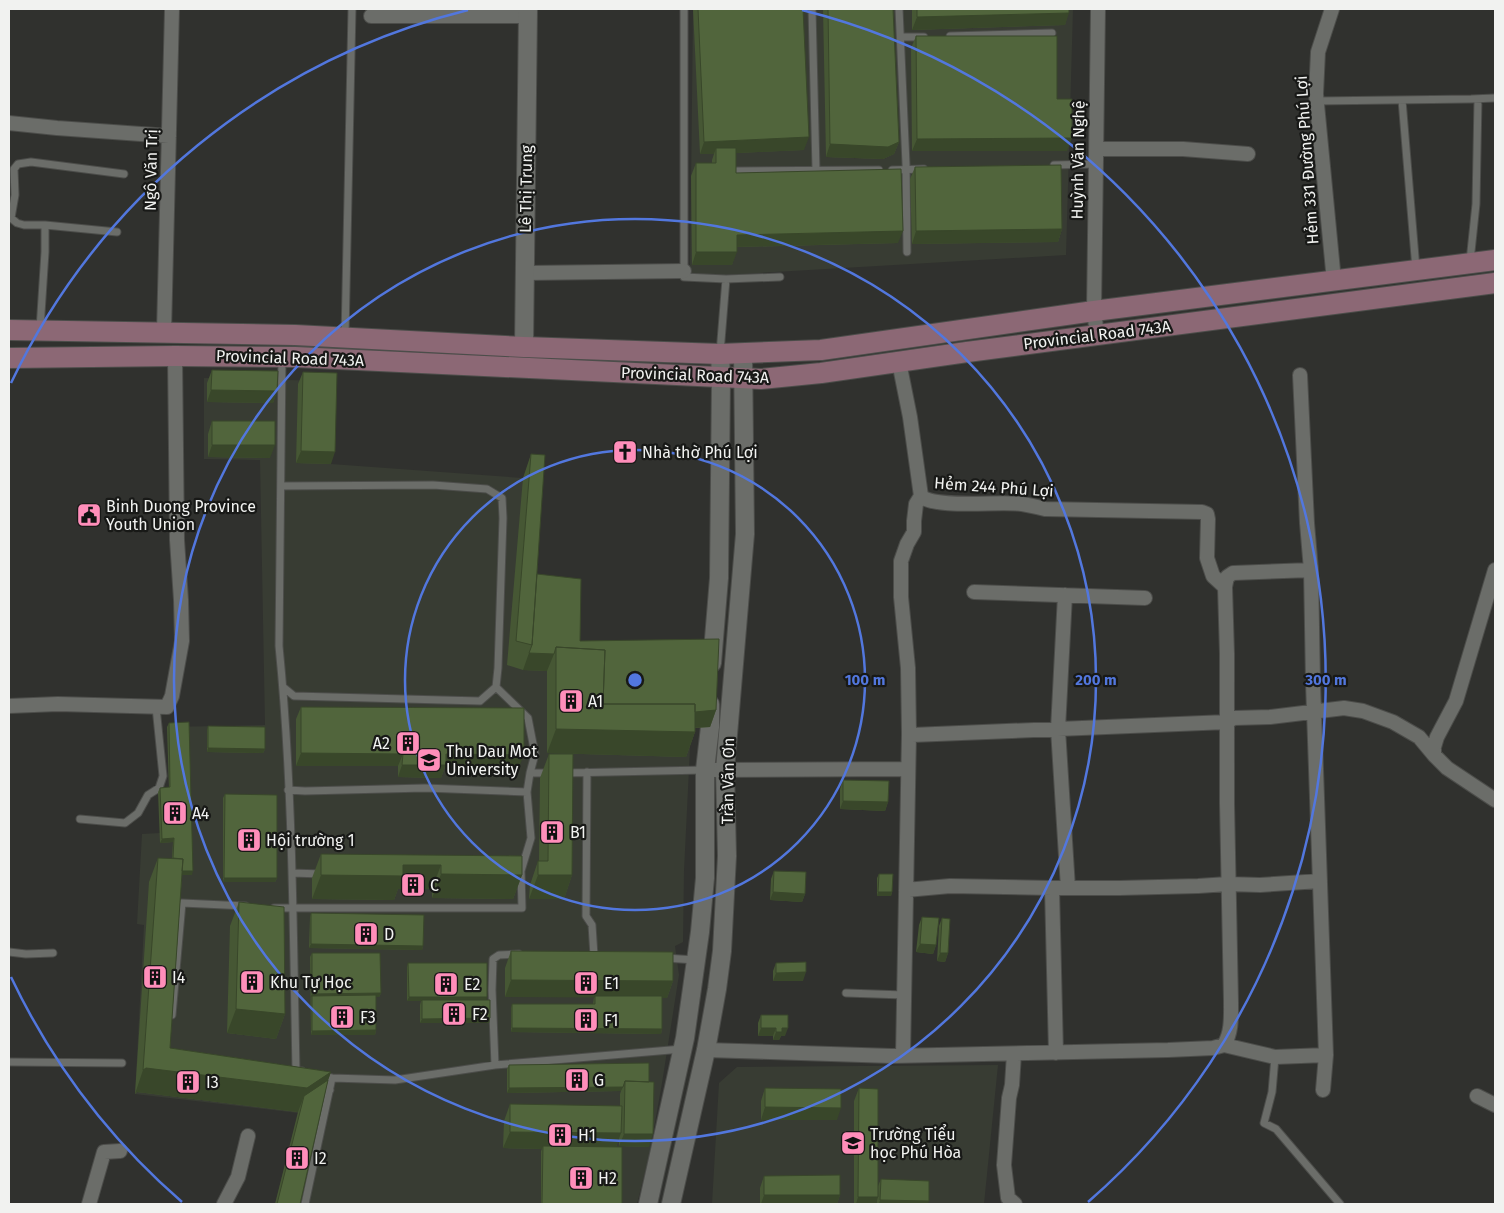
<svg xmlns="http://www.w3.org/2000/svg" width="1504" height="1213" font-family="'Fira Sans',sans-serif">
	<style>
		.built { fill: #383c33 }
		.lines { fill: none; stroke-linecap: round; stroke-linejoin: round }
		.service-casing { stroke: #4c4d4a; stroke-width: 9 }
		.minor-casing { stroke: #4c4d4a; stroke-width: 16 }
		.tertiary-casing { stroke: #4c4d4a; stroke-width: 20 }
		.secondary-casing { stroke: #4c4d4a; stroke-width: 22 }
		.service { stroke: #6b6d69; stroke-width: 7 }
		.minor { stroke: #6b6d69; stroke-width: 14 }
		.tertiary { stroke: #6b6d69; stroke-width: 18 }
		.secondary { stroke: #8c6875; stroke-width: 20 }
		.wall { fill: #465734 }
		.shaded-wall { fill: #39472a }
		.building { fill: #51653c; stroke: #39472a }
		.ring { fill: none; stroke: #5277de; stroke-width: 2.5 }
		.labels { text-anchor: middle; dominant-baseline: central; stroke-width: 4.5; stroke-linejoin: round; paint-order: stroke }
		.street-label { font-size: 16px; fill: #f1f2f0; stroke: #181917 }
		.poi-label { font-size: 16px; fill: #f1f2f0; stroke: #181917; text-anchor: start }
		.centre { fill: #5277de; stroke: #181917; stroke-width: 2.5 }
		.ring-label { font-size: 15px; text-anchor: middle; font-weight: bold; fill: #5277de; stroke: #181917; stroke-width: 4.5; stroke-linejoin: round; paint-order: stroke }
	</style>
	<rect width="100%" height="100%" fill="#30312e"/>
	<path class="built" d="M693,9H1073L1066,255L690,277Z
		M204,378L333,381L331,464L536,479L529,591L596,674L691,728L684,871L683,942L675,946L679,975L662,1083L649,1156L637,1204H275L298,1113L135,1094L144,925L137,924L142,834L160,833L159,792L169,791L167,727L265,725L260,460L204,459Z
		M998,1065L984,1204H712L719,1083L737,1067Z"/>
	<g class="lines">
		<defs>
			<path id="service" d="M684,9V277L726,279L780,277
				M812,9L816,170
				M899,9L906,164L907,252
				M950,36L1052,33
				M901,37H924
				M1402,100L1416,269
				M1316,101L1471,99L1495,98
				M1054,165L1096,164
				M892,170L924,169
				M736,171L879,170
				M117,232L45,225H24L17,223L11,218L15,195L14,169L18,164L31,162L124,174
				M1470,261L1476,204L1478,99
				M40,329L45,252V225
				M345,337L352,9
				M720,353L726,279
				M282,357L279,646C293,787 293,929 296,1070L302,1071
				M281,486L433,485L487,489L502,498L503,518L498,668L496,687L480,701L294,696L283,687
				M496,687L528,718L535,754L530,773L527,792L531,838L521,871L518,873
				M587,772L586,916L592,925L594,956
				M530,773H552
				M565,773L704,770
				M288,790L305,791L425,788L527,792
				M80,819L125,823L138,813L148,795L159,788L163,776L156,707
				M292,873L322,874
				M274,908H522L521,871
				M9,952L26,954L53,953
				M665,958L696,960
				M846,993L904,995
				M172,1015L182,903L246,906
				M1275,1057L1272,1092L1264,1123L1276,1129L1340,1204
				M9,1062L122,1063
				M495,1065L492,990L493,959L499,955L519,954
				M322,1076L332,1078L395,1080L495,1065L682,1049
				M317,1088L330,1090
				M305,1204L332,1078"/>
			<path id="minor" d="M1332,9L1318,52L1316,94L1334,281
				M371,16H528
				M9,123L57,128L169,136
				M1096,149H1183L1248,154
				M525,273L684,271
				M164,332L172,9
				M1097,335L1094,311L1098,9
				M899,362L910,417L921,496C934,509 1000,501 1022,504C1029,505 1037,507 1045,509L1202,512L1207,514L1208,519L1207,558L1213,576L1225,587
				M1300,375L1307,523L1311,570L1313,683L1326,1055L1323,1090
				M1495,570L1456,701L1437,737L1434,747V755L1447,768L1495,800
				M974,592L1145,598
				M1065,595L1058,729L1068,888
				M9,706L58,704L167,707L172,696L182,641L181,600L177,540L175,356
				M909,734L912,735L1227,722L1234,718L1270,717L1344,708L1363,711L1393,722L1419,737L1434,755
				M705,770L908,769
				M1052,888L1056,1053
				M906,890L950,886L1052,888H1119L1198,886L1228,884L1260,885L1320,881
				M1224,1045L1275,1057L1326,1055
				M706,1050L892,1056L1168,1050L1213,1048L1224,1045C1232,1032 1231,1017 1231,1002L1227,803V654L1225,587L1227,577L1233,573L1311,570
				M1014,1054L1012,1085L1009,1098L1004,1165L1008,1198L1015,1204
				M903,1056L909,734L908,668L901,597V561L907,544L914,532V521L916,504L921,496
				M1477,1096L1495,1105
				M89,1204L104,1152L120,1151
				M224,1204L238,1177L248,1136"/>
			<path id="tertiary" d="M524,347L528,9
				M712,663L719,578L721,378L720,354
				M648,1204L685,1038L700,932L705,878V770L710,727V704
				M671,1204L706,1050L717,989L722,951L727,856L725,770L745,534L743,353"/>
			<path id="secondary" d="M9,330L295,335L524,347L720,354L821,350L1094,311L1495,260
				M9,358L175,356L295,357L761,379L821,373L967,352L1495,283"/>
		</defs>
		<use href="#service" class="service-casing"/>
		<use href="#minor" class="minor-casing"/>
		<use href="#tertiary" class="tertiary-casing"/>
		<use href="#secondary" class="secondary-casing"/>
		<use href="#service" class="service"/>
		<use href="#minor" class="minor"/>
		<use href="#tertiary" class="tertiary"/>
		<use href="#secondary" class="secondary"/>
	</g>
	<path class="wall" d="M693,9H803L804,150L736,153V173L898,243L737,247L732,265H692L691,176L696,163H712V160L714,154H700Z
		M823,9H893L899,142L894,154L883,159L826,157Z
		M912,9H1069L1065,25L912,30Z
		M916,36L1057,99L1067,151H912L911,48Z
		M915,167L1062,229L1058,242L912,244L910,179Z
		M212,370L277,391L273,403L207,402V383Z
		M303,372L331,464L296,463L298,384Z
		M212,421L270,458L208,457V434Z
		M531,454L537,574L580,641L716,710L710,727L695,728V732L686,757L547,753V671L523,670L507,665L523,478Z
		M301,707L519,767H445L441,778L398,777V766H296V719Z
		M169,723L192,875H182L170,1048L331,1072L328,1080L300,1204H275L298,1112L137,1092L135,1094L149,882L158,858H172L173,842L160,843L158,792L160,788L169,787L167,727Z
		M208,726L265,749L263,753L207,752V730Z
		M549,754L572,875L564,899H529L530,885L538,861H539L540,778Z
		M843,780L888,802L885,811L840,809V789Z
		M225,794L277,878L275,882H223V798Z
		M321,854L522,856V875L513,899L432,898V889H398L394,900L312,899V878Z
		M774,871L805,894L802,902L770,900L771,879Z
		M879,874L892,892L891,896H877V878Z
		M239,902L285,1014L276,1039L227,1033L230,926Z
		M311,913L423,946L422,950L309,948L310,917Z
		M922,917L936,945L933,954L916,952L919,925Z
		M942,918L948,953L945,962L937,961L939,926Z
		M511,951L673,981L667,998H662V1029L661,1034L511,1032V1008L512,1004H593L594,997H505V968Z
		M312,953L381,993L379,997H376V1030L375,1035H311L310,957Z
		M408,963L486,1000L490,1018L489,1023H420V1005L421,1001H407V967Z
		M776,963L803,981H773V971Z
		M761,1015L785,1036H781L779,1040H773V1036H758V1023Z
		M649,1063V1147L619,1146V1138L616,1147L622,1204H541V1151L542,1149L503,1148L504,1121L510,1104L620,1106V1094L621,1091L507,1093V1069L509,1065Z
		M765,1088L837,1120H761V1101Z
		M859,1088L878,1186L881,1179L928,1204H877V1199L876,1204H854V1101Z
		M764,1176L840,1195L837,1204H760V1188Z"/>
	<path class="shaded-wall" d="M1069,13L1065,25L912,30L917,17Z
		M809,137L804,150L716,154V148L714,154H700L704,142Z
		M1072,138L1067,151H912L917,139Z
		M899,142L894,154L883,159L826,157L830,144Z
		M1062,229L1058,242L912,244L916,231Z
		M903,231L898,243L732,247L737,235Z
		M696,252H737L732,265H692Z
		M211,390L277,391L273,403L207,402Z
		M212,445H275L270,458L208,457Z
		M301,451L335,452L331,464L296,463Z
		M529,653L554,654L547,671L523,670Z
		M716,710L710,727L687,728L600,712Z
		M556,729L695,732L686,757L547,753Z
		M208,748L265,749L263,753L207,752Z
		M301,753L403,754L398,766H296Z
		M446,754L524,755L519,767H445L441,778L398,777L402,765Z
		M843,801L888,802L885,811L840,809Z
		M174,838L173,842L160,843L162,839Z
		M403,865H441L432,889H398L394,900L312,899L321,875Z
		M173,871H193L192,875H171Z
		M441,874L522,875L513,899L432,898Z
		M538,875H572L564,899H529Z
		M224,878H277L275,882H223Z
		M773,892L805,894L802,902L770,900Z
		M878,892H892L891,896H877Z
		M311,944L423,946L422,950L309,948Z
		M920,944L936,945L933,954L916,952Z
		M940,953H948L945,962L937,961Z
		M806,972L803,981H773L776,973Z
		M511,980L673,981L667,998L505,997Z
		M381,993L379,997L312,998V996L310,998L312,994Z
		M409,997H487L486,1001H407Z
		M236,1009L285,1014L276,1039L227,1033Z
		M490,1018L489,1023H420L422,1019Z
		M512,1028L662,1029L661,1034L511,1032Z
		M761,1028H776L773,1036H758Z
		M782,1028H788L785,1036H781L779,1040H773L776,1032Z
		M376,1030L375,1035H311L312,1031Z
		M146,1068L331,1072L322,1097L304,1096L298,1112L137,1092L135,1094L143,1070Z
		M623,1087L621,1091L507,1093L509,1088Z
		M765,1107L841,1108L837,1120H761Z
		M510,1132L621,1133L615,1150L543,1146L542,1149L503,1148Z
		M624,1134H653L649,1147L619,1146Z
		M764,1195H840L837,1204H761Z
		M858,1197H878L876,1204H856Z
		M880,1200L929,1201L928,1204H879Z"/>
	<path class="building" d="M698,9H803L809,137L704,142Z
		M828,9H893L899,142L888,147L830,144Z
		M917,9H1069V13L917,17Z
		M916,36H1057V99H1072V138L917,139Z
		M716,148H736V173L901,169L903,231L737,235V252H696V163H716Z
		M1061,165L1062,229L916,231L915,167Z
		M212,370L278,371L277,391L211,390Z
		M303,372L337,373L335,452L301,451Z
		M212,421H275V445H212Z
		M531,454L545,455L532,645L516,641Z
		M537,574L581,579L580,641L719,639L716,710L695,712V704H603L605,650L556,647L554,654L529,653L532,645Z
		M556,647L605,650L603,704H695V732L556,729Z
		M301,707L524,708V755L446,754V765H402L403,754L301,753Z
		M189,722L193,871H182L183,859L173,858L174,838L162,839L160,788L170,787L169,723Z
		M208,726L265,727V749L208,748Z
		M549,754H573L572,875H538V861H548Z
		M843,780L889,781L888,802L843,801Z
		M225,794L277,795V878H224Z
		M321,854L522,856V875L441,874V865H403V876L321,875Z
		M158,858L183,859L170,1048L331,1072L307,1088L146,1068L143,1070Z
		M774,871L806,872L805,894L773,892Z
		M879,874H893L892,892H878Z
		M239,902L284,907L285,1014L236,1009Z
		M311,913L424,915L423,946L311,944Z
		M922,917L939,918L936,945L920,944Z
		M942,918L950,919L948,953H940Z
		M511,951L673,952V981L511,980Z
		M312,953H380L381,993L312,994Z
		M806,962V972L776,973V963Z
		M408,963H487V997H409Z
		M376,995V1030L312,1031V996Z
		M595,996H662V1029L512,1028V1004H595Z
		M422,1000H490V1018L422,1019Z
		M761,1015H788V1028H782V1032H776V1028H761Z
		M649,1063V1082L625,1081L623,1087L509,1088V1065Z
		M328,1080L300,1204H277L304,1096Z
		M625,1081L654,1082L653,1134H624Z
		M765,1088L841,1089V1108L765,1107Z
		M859,1088L878,1089V1197H858Z
		M510,1104L622,1106L621,1133L510,1132Z
		M543,1146L622,1147V1204H542Z
		M840,1175V1195H764V1176Z
		M881,1179L929,1181V1201L880,1200Z"/>
	<g class="ring">
		<circle cx="635" cy="680" r="230"/>
		<circle cx="635" cy="680" r="461"/>
		<path d="M182 1202A691 691 0 0 1 11 977M11 383A691 691 0 0 1 468 10M802 10A691 691 0 0 1 1088 1202"/>
	</g>
	<defs>
		<symbol id="church-square" viewBox="-11 -11 22 22"><rect x="-9" y="-9" width="18" height="18" rx="4" fill="#ff8eba" stroke="#181917"/><path d="M-1.2-6h2.4v3.5h3.3v2.4h-3.3V6h-2.4V-.1h-3.3v-2.4h3.3Z" fill="#111"/></symbol>
		<symbol id="civic-square" viewBox="-11 -11 22 22"><rect x="-9" y="-9" width="18" height="18" rx="4" fill="#ff8eba" stroke="#181917"/><path d="M-.6-6.5H3V-4.5H.6V-3L4-1V1h2V6H-6V1h2V-1L-.6-3ZM-1.2 2.5V6h2.4V2.5Z" fill="#111"/></symbol>
		<symbol id="building-square" viewBox="-11 -11 22 22"><rect x="-9" y="-9" width="18" height="18" rx="4" fill="#ff8eba" stroke="#181917"/><path d="M-4-6H4V6H1V3H-1V6H-4ZM-2.5-4.3h1.7v1.8h-1.7ZM.8-4.3h1.7v1.8H.8ZM-2.5-1h1.7V.8h-1.7ZM.8-1h1.7V.8H.8Z" fill="#111"/></symbol>
		<symbol id="university-square" viewBox="-11 -11 22 22"><rect x="-9" y="-9" width="18" height="18" rx="4" fill="#ff8eba" stroke="#181917"/><path d="M0-5L7-2L0 1L-7-2ZM-4 1L0 2.5L4 1V4Q0 6-4 4Z" fill="#111"/></symbol>
		<symbol id="school-square" viewBox="-11 -11 22 22"><rect x="-9" y="-9" width="18" height="18" rx="4" fill="#ff8eba" stroke="#181917"/><path d="M0-5L7-2L0 1L-7-2ZM-4 1L0 2.5L4 1V4Q0 6-4 4Z" fill="#111"/></symbol>
	</defs>
	<g fill-rule="evenodd">
		<use href="#church-square" x="611" y="438" width="28" height="28"/>
		<use href="#civic-square" x="75" y="501" width="28" height="28"/>
		<use href="#building-square" x="557" y="687" width="28" height="28"/>
		<use href="#building-square" x="394" y="729" width="28" height="28"/>
		<use href="#university-square" x="415" y="746" width="28" height="28"/>
		<use href="#building-square" x="161" y="799" width="28" height="28"/>
		<use href="#building-square" x="538" y="818" width="28" height="28"/>
		<use href="#building-square" x="235" y="826" width="28" height="28"/>
		<use href="#building-square" x="399" y="871" width="28" height="28"/>
		<use href="#building-square" x="352" y="920" width="28" height="28"/>
		<use href="#building-square" x="141" y="963" width="28" height="28"/>
		<use href="#building-square" x="238" y="968" width="28" height="28"/>
		<use href="#building-square" x="572" y="969" width="28" height="28"/>
		<use href="#building-square" x="432" y="970" width="28" height="28"/>
		<use href="#building-square" x="440" y="1000" width="28" height="28"/>
		<use href="#building-square" x="328" y="1003" width="28" height="28"/>
		<use href="#building-square" x="572" y="1006" width="28" height="28"/>
		<use href="#building-square" x="563" y="1066" width="28" height="28"/>
		<use href="#building-square" x="174" y="1068" width="28" height="28"/>
		<use href="#building-square" x="546" y="1121" width="28" height="28"/>
		<use href="#school-square" x="839" y="1129" width="28" height="28"/>
		<use href="#building-square" x="283" y="1144" width="28" height="28"/>
		<use href="#building-square" x="567" y="1164" width="28" height="28"/>
	</g>
	<g class="labels">
		<g class="street-label">
			<text transform="translate(1078 160) rotate(-89)">Huỳnh Văn Nghệ</text>
			<text transform="translate(1307 160) rotate(-94)">Hẻm 331 Đường Phú Lợi</text>
			<text transform="translate(151 170) rotate(-89)">Ngô Văn Trị</text>
			<text transform="translate(526 189) rotate(-89)">Lê Thị Trung</text>
			<text transform="translate(1097 335) rotate(-7)">Provincial Road 743A</text>
			<text transform="translate(290 358) rotate(2)">Provincial Road 743A</text>
			<text transform="translate(695 375) rotate(2)">Provincial Road 743A</text>
			<text transform="translate(994 487) rotate(4)">Hẻm 244 Phú Lợi</text>
			<text transform="translate(728 781) rotate(-89)">Trần Văn Ơn</text>
		</g>
		<g class="poi-label">
			<text x="642" y="452">Nhà thờ Phú Lợi</text>
			<text x="106" y="506">Binh Duong Province<tspan x="106" dy="18">Youth Union</tspan></text>
			<text x="588" y="701">A1</text>
			<text x="390" y="743" text-anchor="end">A2</text>
			<text x="446" y="751">Thu Dau Mot<tspan x="446" dy="18">University</tspan></text>
			<text x="192" y="813">A4</text>
			<text x="570" y="832">B1</text>
			<text x="266" y="840">Hội trường 1</text>
			<text x="430" y="885">C</text>
			<text x="384" y="934">D</text>
			<text x="172" y="977">I4</text>
			<text x="270" y="982">Khu Tự Học</text>
			<text x="604" y="983">E1</text>
			<text x="464" y="984">E2</text>
			<text x="472" y="1014">F2</text>
			<text x="360" y="1017">F3</text>
			<text x="604" y="1020">F1</text>
			<text x="594" y="1080">G</text>
			<text x="206" y="1082">I3</text>
			<text x="870" y="1134">Trường Tiểu<tspan x="870" dy="18">học Phú Hòa</tspan></text>
			<text x="578" y="1135">H1</text>
			<text x="314" y="1158">I2</text>
			<text x="598" y="1178">H2</text>
		</g>
	</g>
	<circle cx="635" cy="680" r="8" class="centre"/>
	<g class="ring-label">
		<text x="865" y="685">100 m</text>
		<text x="1096" y="685">200 m</text>
		<text x="1326" y="685">300 m</text>
	</g>
	<rect width="1504" height="1213" fill="none" stroke="#f1f2f0" stroke-width="20"/>
</svg>
